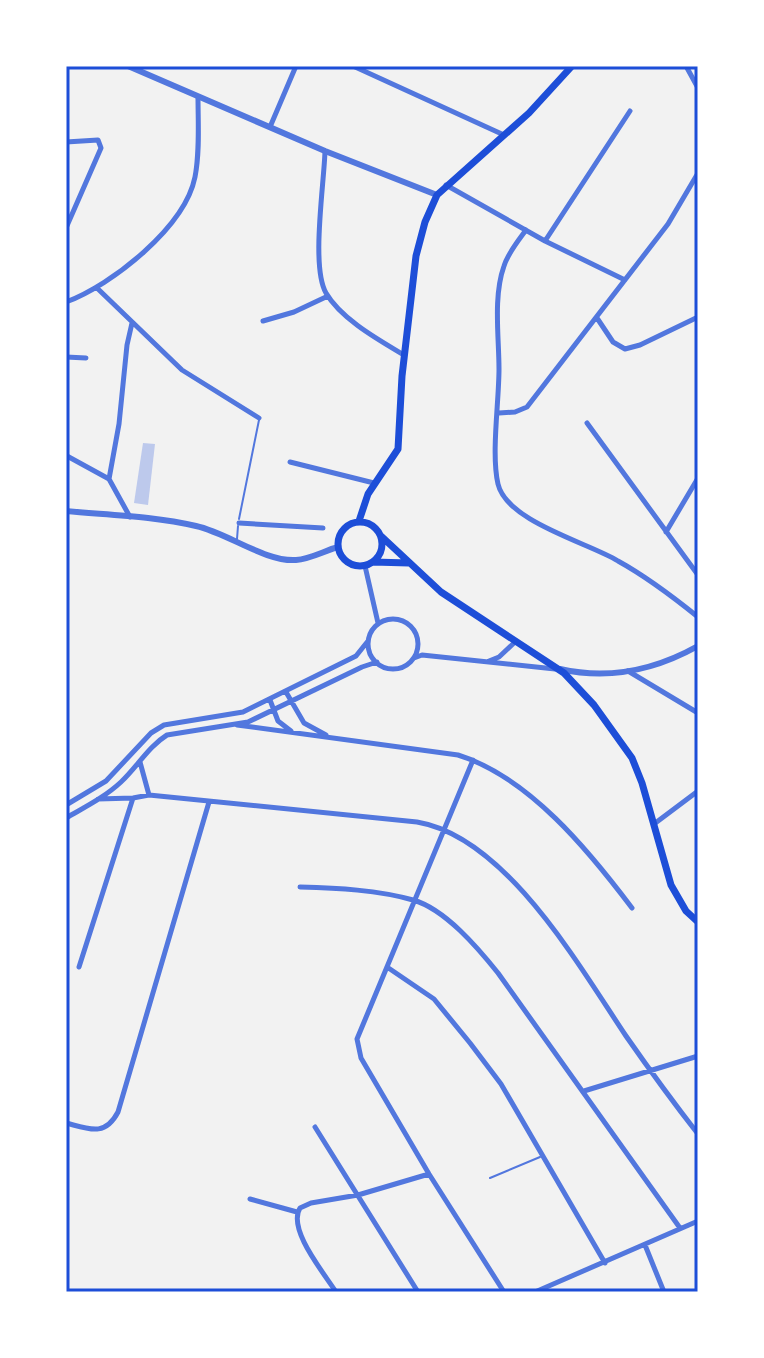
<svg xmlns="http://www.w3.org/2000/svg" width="764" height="1358" font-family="'Varela Round',sans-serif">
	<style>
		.building { fill: #bdc9ec }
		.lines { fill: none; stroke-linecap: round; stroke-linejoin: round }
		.service { stroke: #5277de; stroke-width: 2 }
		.minor { stroke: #5277de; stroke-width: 5 }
		.tertiary { stroke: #5277de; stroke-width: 6 }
		.secondary { stroke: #1d4ed8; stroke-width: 7 }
		.neatline { fill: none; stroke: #1d4ed8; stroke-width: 3 }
	</style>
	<rect width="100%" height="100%" fill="#f2f2f2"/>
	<path class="building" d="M143,443L155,444L148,505L134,503Z"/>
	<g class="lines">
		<path class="service" d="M239,519L259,420
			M237,539L238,526
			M490,1178L540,1157"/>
		<path class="minor" d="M353,66L504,135
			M686,66L698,88
			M270,127L296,66
			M66,142L98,140L101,148L66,228
			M325,151C324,185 311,267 326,293C341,319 379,340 404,355
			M446,185L545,241L625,280
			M526,230C518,241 508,253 504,266C493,297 499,337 499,369C499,402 491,454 498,484C507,522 589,543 618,561C647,577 672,596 698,617
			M545,241L630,111
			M97,288L182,370L259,418
			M66,302C112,285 185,227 195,177C200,151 198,123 198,97
			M597,318L613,342L625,349L640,345L698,317
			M263,321L294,312L328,296
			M66,357L86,358
			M499,413L515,412L527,407L668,224L698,173
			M587,423L698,575
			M67,456L109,479
			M290,462L374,483
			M130,517L109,479L119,424L127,345L132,323
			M239,523L323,528
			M666,532L698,478
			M365,566L378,623
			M368 644a25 25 0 1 1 50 0a25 25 0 1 1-50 0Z
			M414,658L422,655L555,669
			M489,661L499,657L515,642
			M628,671L698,713
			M286,692L304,723L326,735
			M270,700L278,721L291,731
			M237,725L458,755C529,777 589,851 632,908
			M473,760L357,1039L361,1058L429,1174L504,1292
			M140,762L149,795
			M98,799L133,798L149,795L417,822C506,837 579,966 626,1036C649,1069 673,1102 698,1134
			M66,805L106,781L151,733L164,725L243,712L356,656L368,641
			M66,818C85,807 105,797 121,782C137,767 149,746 167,735L248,722L362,667L377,662
			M654,824L698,791
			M300,887C337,888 378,890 413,900C445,909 478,948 498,973L680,1228
			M79,967L133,798
			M387,967L434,999L470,1043L501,1084L605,1263
			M584,1091L698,1056
			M66,1123C89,1129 105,1137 118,1112L209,802
			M315,1127L418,1292
			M250,1199L297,1212
			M645,1245L664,1292
			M336,1292C324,1273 287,1229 300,1208L311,1203L358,1195L429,1174
			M535,1292L698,1221"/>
		<path class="tertiary" d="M128,66L325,151L437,195
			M66,511C109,515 154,516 196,526C228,533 265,562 296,560C310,559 324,551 338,547
			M560,669C608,680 655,670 698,646"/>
		<path class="secondary" d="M359,521L368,494L398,449L402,376L416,256L425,222L437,195L529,113L572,66
			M338 544a22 22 0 1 1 44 0a22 22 0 1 1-44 0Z
			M381,536L441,592L564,673L594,705L632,758L642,783L671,885L686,911L698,922
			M373,562L409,563"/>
	</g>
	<rect width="764" height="1358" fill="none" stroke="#ffffff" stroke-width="136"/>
	<rect x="68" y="68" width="628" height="1222" class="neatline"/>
</svg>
